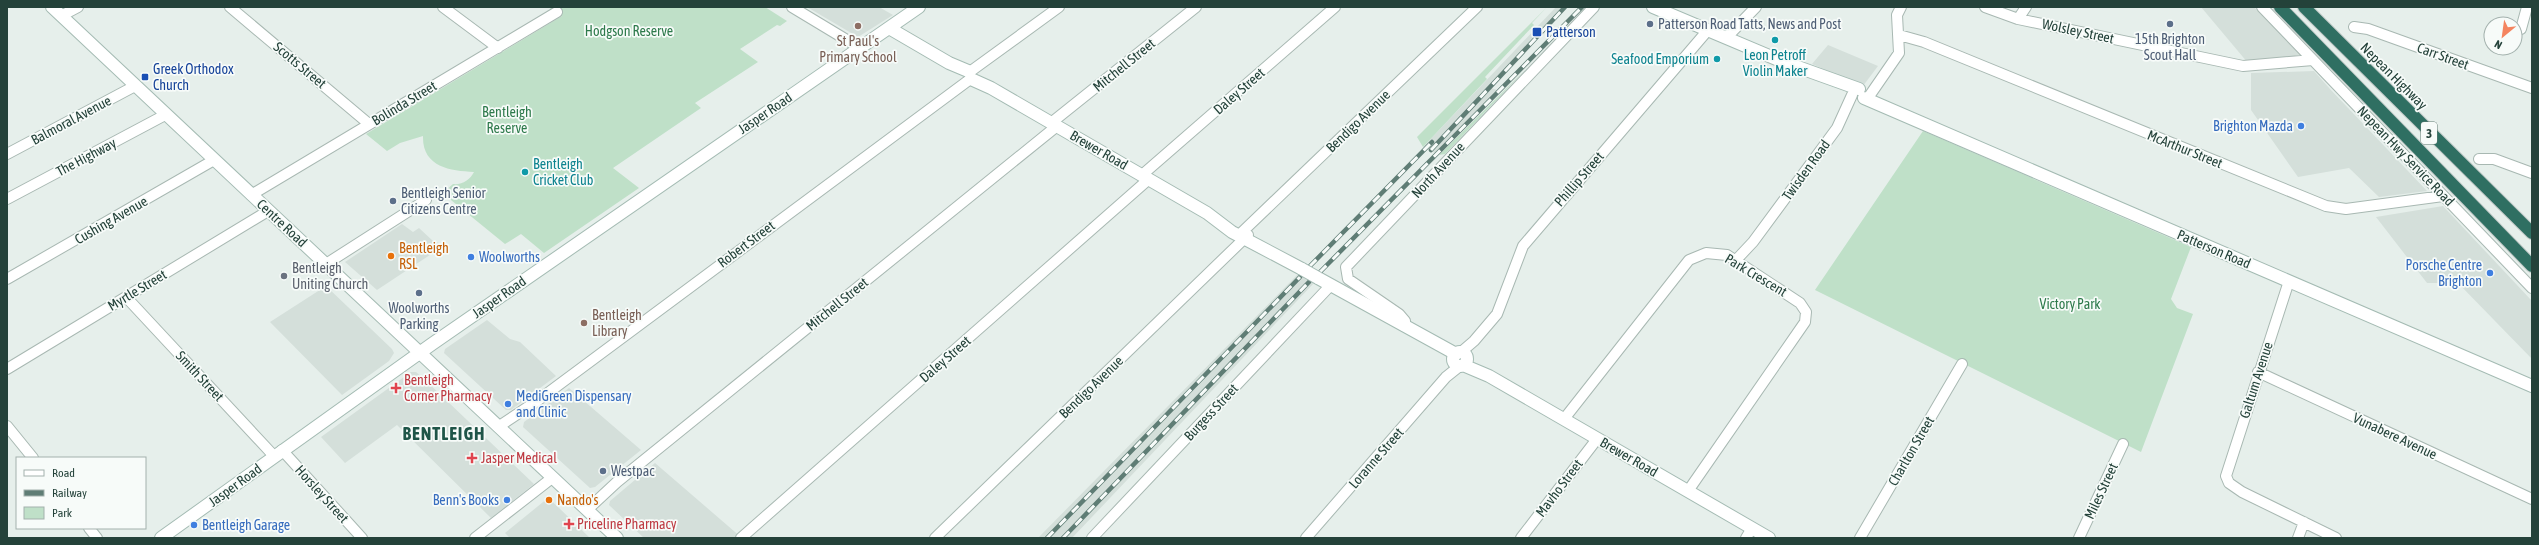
<svg xmlns="http://www.w3.org/2000/svg" width="2539" height="545" font-family="'Asap Condensed',sans-serif">
	<style>
		.built { fill: #d4dfda }
		.green { fill: #bfe0c8 }
		.lines { fill: none; stroke-linecap: round; stroke-linejoin: round }
		.street-casing { stroke: #a8b8b2; stroke-width: 12 }
		.secondary-casing { stroke: #a4bbb3; stroke-width: 14 }
		.highway-casing { stroke: #c2cac8; stroke-width: 14 }
		.street { stroke: #fff; stroke-width: 10 }
		.secondary { stroke: #fff; stroke-width: 12 }
		.highway { stroke: #2f6f62; stroke-width: 12 }
		.rail-casing { stroke: #5f7d75; stroke-width: 4.5 }
		.rail { stroke: #f7fbf9; stroke-width: 3; stroke-dasharray: 9; stroke-linecap: butt }
		.secondary-bridge-casing { stroke: #a4bbb3; stroke-width: 14; stroke-linecap: butt }
		.secondary-bridge { stroke: #fff; stroke-width: 12 }
		.service-dot { fill: #5c6f8a; stroke: #f7fbf9; stroke-width: 1.5 }
		.education-dot { fill: #8d6e63; stroke: #f7fbf9; stroke-width: 1.5 }
		.transit-dot { fill: #1a4fb4; stroke: #f7fbf9; stroke-width: 1.5 }
		.culture-dot { fill: #0f9aa8; stroke: #f7fbf9; stroke-width: 1.5 }
		.shop-dot { fill: #3f7fe0; stroke: #f7fbf9; stroke-width: 1.5 }
		.food-dot { fill: #e8710a; stroke: #f7fbf9; stroke-width: 1.5 }
		.worship-dot { fill: #6b7280; stroke: #f7fbf9; stroke-width: 1.5 }
		.health-dot { fill: #e0444e; stroke: #f7fbf9; stroke-width: 1.5 }
		.labels { text-anchor: middle; dominant-baseline: central; stroke-width: 3.5; stroke-linejoin: round; paint-order: stroke }
		.shield { fill: #f7fbf9; stroke: #637a73; stroke-width: 1 }
		.shield-label { font-size: 13px; font-weight: bold; fill: #24423a }
		.service-label { font-size: 14px; fill: #4e5e75; stroke: #f7fbf9; text-anchor: start }
		.park-label { font-size: 14px; fill: #2d7a4b; stroke: #f7fbf9 }
		.street-label { font-size: 14px; fill: #24423a; stroke: #f7fbf9 }
		.transit-label { font-size: 14px; fill: #164399; stroke: #f7fbf9; text-anchor: start }
		.education-label { font-size: 14px; fill: #785e54; stroke: #f7fbf9 }
		.culture-label { font-size: 14px; fill: #0d838f; stroke: #f7fbf9 }
		.shop-label { font-size: 14px; fill: #366cbe; stroke: #f7fbf9; text-anchor: end }
		.food-label { font-size: 14px; fill: #c56008; stroke: #f7fbf9; text-anchor: start }
		.worship-label { font-size: 14px; fill: #5b616d; stroke: #f7fbf9; text-anchor: start }
		.health-label { font-size: 14px; fill: #be3a42; stroke: #f7fbf9; text-anchor: start }
		.district-label { font-size: 18px; font-weight: bold; letter-spacing: 1px; fill: #1f5548; stroke: #f7fbf9 }
	</style>
	<rect width="100%" height="100%" fill="#e6efeb"/>
	<path class="built" d="M807,7H879L893,15L858,37Z
		M1556,7H1567L1491,88L1497,90L1579,7H1586L1439,155L1423,147Z
		M2201,7H2254L2305,57L2248,63Z
		M1828,45L1878,66L1863,86L1812,64Z
		M2314,71L2330,89L2427,191L2379,197L2349,168L2298,177L2251,110V73Z
		M2443,206L2532,301V359L2458,283H2427L2376,217Z
		M402,224L413,232L419,228L433,241L445,245L377,290L345,262Z
		M1298,274L1314,283L1072,538H1038Z
		M326,286L392,349L394,353L389,361L342,395L270,322Z
		M487,320L510,339L520,342L556,376L511,410H506L444,353L445,349Z
		M411,372H416L424,379L534,484L491,518L397,425L345,463L321,437Z
		M569,388L641,450L595,487L590,488L523,427L524,422Z
		M655,463L742,538H644L609,505L610,501Z
		M548,498L558,507L590,538H510L505,533Z"/>
	<path class="green" d="M548,7H765L787,21L780,26L777,25L740,49L758,62L695,103L701,108L613,168L639,188L544,253L521,234L505,244L446,196L443,193L453,184C462,185 470,180 474,172C450,171 422,167 423,136L400,143L387,151L366,134L562,16Z
		M1547,7L1532,23L1534,25L1485,77L1487,79L1423,147L1417,137Z
		M1527,68L1445,154L1439,155Z
		M1923,131L2191,247L2171,299L2177,308L2193,314L2141,452L1815,290Z"/>
	<g class="lines">
		<defs>
			<path id="street" d="M230,7L369,124
				M443,7L498,48
				M792,7L860,48
				M1985,7L2018,19L2243,66L2313,60
				M2262,7L2532,288
				M61,16L78,7
				M2018,19L2026,7
				M2354,27L2368,29L2532,88
				M2521,29L2527,7
				M1899,35L1924,42L2326,206L2346,209L2443,196
				M1726,38L1756,7
				M971,71L1059,7
				M1870,95L1899,53L1897,15L1901,7
				M1051,123L1196,7
				M7,154L135,86
				M2479,159H2494L2532,173
				M1142,175L1335,7
				M251,195L557,12
				M7,199L165,115
				M1239,235L1477,7
				M1736,260L1753,242L1837,128L1852,95
				M326,264L426,200
				M7,279L214,160
				M2289,281L2226,476L2229,483L2242,492L2336,538
				M126,297L274,456
				M1404,326L1405,321L1399,314L1348,279L1346,267L1594,7
				M1460,353L1474,341L1497,314L1523,246L1708,30
				M7,369L268,211
				M2258,372L2532,499
				M1564,419L1689,260L1706,253L1727,255L1800,303L1806,312L1805,322L1688,491
				M7,426L33,458
				M498,427L537,401L969,80
				M282,450L362,538
				M587,510L617,482L1057,126
				M89,528L97,538
				M475,538L552,478
				M741,538L1149,179
				M935,538L1248,235
				M1092,538L1330,286
				M1306,538L1446,377L1461,365
				M1521,538L1597,439
				M1746,538L1752,528
				M1860,538L1962,364
				M2079,538L2123,444
				M2298,538L2304,522"/>
			<path id="secondary" d="M52,7L617,538
				M1653,7L1781,61L1859,89
				M889,28L949,63L968,71
				M971,79L991,88L1207,213L1232,232L1302,269
				M1864,98L2532,386
				M1318,278L1456,354
				M1453 359a7 7 0 1 1 14 0a7 7 0 1 1-14 0Z
				M1463,365L1489,376L1769,538
				M161,538L432,344L919,7"/>
			<path id="highway" d="M2280,7L2532,266
				M2304,7L2532,233"/>
		</defs>
		<use href="#street" class="street-casing"/>
		<use href="#secondary" class="secondary-casing"/>
		<use href="#highway" class="highway-casing"/>
		<use href="#street" class="street"/>
		<use href="#secondary" class="secondary"/>
		<use href="#highway" class="highway"/>
		<defs>
			<path id="rail" d="M1431,150L1565,7
				M1310,266L1432,142
				M1320,272L1582,7
				M1047,538L1300,277
				M1063,538L1309,282"/>
		</defs>
		<use href="#rail" class="rail-casing"/>
		<use href="#rail" class="rail"/>
		<defs>
			<path id="secondary-bridge" d="M1302,269L1318,278"/>
		</defs>
		<use href="#secondary-bridge" class="secondary-bridge-casing"/>
		<use href="#secondary-bridge" class="secondary-bridge"/>
	</g>
	<g class="service-dot">
		<circle cx="1650" cy="24" r="4"/>
		<circle cx="2170" cy="24" r="4"/>
		<circle cx="393" cy="201" r="4"/>
		<circle cx="419" cy="293" r="4"/>
		<circle cx="603" cy="471" r="4"/>
	</g>
	<g class="education-dot">
		<circle cx="858" cy="26" r="4"/>
		<circle cx="584" cy="323" r="4"/>
	</g>
	<g class="transit-dot">
		<rect x="1532" y="27" width="10" height="10" rx="2"/>
		<rect x="141" y="73" width="8" height="8" rx="2"/>
	</g>
	<g class="culture-dot">
		<circle cx="1775" cy="40" r="4"/>
		<circle cx="1717" cy="59" r="4"/>
		<circle cx="525" cy="172" r="4"/>
	</g>
	<g class="shop-dot">
		<circle cx="2301" cy="126" r="4"/>
		<circle cx="471" cy="257" r="4"/>
		<circle cx="2490" cy="273" r="4"/>
		<circle cx="508" cy="404" r="4"/>
		<circle cx="507" cy="500" r="4"/>
		<circle cx="194" cy="525" r="4"/>
	</g>
	<g class="food-dot">
		<circle cx="391" cy="256" r="4"/>
		<circle cx="549" cy="500" r="4"/>
	</g>
	<circle class="worship-dot" cx="284" cy="276" r="4"/>
	<g class="health-dot">
		<path d="M394 382h4v4h4v4h-4v4h-4v-4h-4v-4h4z"/>
		<path d="M470 452h4v4h4v4h-4v4h-4v-4h-4v-4h4z"/>
		<path d="M567 518h4v4h4v4h-4v4h-4v-4h-4v-4h4z"/>
	</g>
	<g class="labels">
		<rect class="shield" x="2421" y="122" width="16" height="22" rx="3"/>
		<g class="shield-label">
			<text x="2429" y="133">3</text>
		</g>
		<g class="service-label">
			<text x="1658" y="24">Patterson Road Tatts, News and Post</text>
			<text x="2170" y="39" text-anchor="middle">15th Brighton<tspan x="2170" dy="16">Scout Hall</tspan></text>
			<text x="401" y="193">Bentleigh Senior<tspan x="401" dy="16">Citizens Centre</tspan></text>
			<text x="419" y="308" text-anchor="middle">Woolworths<tspan x="419" dy="16">Parking</tspan></text>
			<text x="611" y="471">Westpac</text>
		</g>
		<g class="park-label">
			<text x="629" y="31">Hodgson Reserve</text>
			<text x="507" y="112">Bentleigh<tspan x="507" dy="16">Reserve</tspan></text>
			<text x="2070" y="304">Victory Park</text>
		</g>
		<g class="street-label">
			<text transform="translate(2078 31) rotate(12)">Wolsley Street</text>
			<text transform="translate(2443 56) rotate(20)">Carr Street</text>
			<text transform="translate(300 65) rotate(40)">Scotts Street</text>
			<text transform="translate(1124 65) rotate(-39)">Mitchell Street</text>
			<text transform="translate(2394 76) rotate(45)">Nepean Highway</text>
			<text transform="translate(1239 91) rotate(-41)">Daley Street</text>
			<text transform="translate(404 103) rotate(-31)">Bolinda Street</text>
			<text transform="translate(765 113) rotate(-34)">Jasper Road</text>
			<text transform="translate(71 120) rotate(-28)">Balmoral Avenue</text>
			<text transform="translate(1358 121) rotate(-44)">Bendigo Avenue</text>
			<text transform="translate(2185 149) rotate(22)">McArthur Street</text>
			<text transform="translate(1099 150) rotate(30)">Brewer Road</text>
			<text transform="translate(2406 156) rotate(46)">Nepean Hwy Service Road</text>
			<text transform="translate(86 157) rotate(-28)">The Highway</text>
			<text transform="translate(1438 170) rotate(-47)">North Avenue</text>
			<text transform="translate(1806 170) rotate(-54)">Twisden Road</text>
			<text transform="translate(1579 179) rotate(-49)">Phillip Street</text>
			<text transform="translate(111 220) rotate(-30)">Cushing Avenue</text>
			<text transform="translate(282 223) rotate(43)">Centre Road</text>
			<text transform="translate(746 244) rotate(-37)">Robert Street</text>
			<text transform="translate(2214 249) rotate(23)">Patterson Road</text>
			<text transform="translate(1756 275) rotate(31)">Park Crescent</text>
			<text transform="translate(137 290) rotate(-31)">Myrtle Street</text>
			<text transform="translate(499 297) rotate(-35)">Jasper Road</text>
			<text transform="translate(837 304) rotate(-39)">Mitchell Street</text>
			<text transform="translate(945 359) rotate(-41)">Daley Street</text>
			<text transform="translate(200 376) rotate(47)">Smith Street</text>
			<text transform="translate(2256 380) rotate(-72)">Galtum Avenue</text>
			<text transform="translate(1091 387) rotate(-44)">Bendigo Avenue</text>
			<text transform="translate(1211 412) rotate(-47)">Burgess Street</text>
			<text transform="translate(2395 436) rotate(25)">Vunabere Avenue</text>
			<text transform="translate(1911 451) rotate(-60)">Charlton Street</text>
			<text transform="translate(1629 457) rotate(30)">Brewer Road</text>
			<text transform="translate(1376 458) rotate(-49)">Loranne Street</text>
			<text transform="translate(235 485) rotate(-36)">Jasper Road</text>
			<text transform="translate(1559 488) rotate(-53)">Mavho Street</text>
			<text transform="translate(2101 491) rotate(-65)">Miles Street</text>
			<text transform="translate(322 494) rotate(48)">Horsley Street</text>
		</g>
		<g class="transit-label">
			<text x="1546" y="32">Patterson</text>
			<text x="153" y="69">Greek Orthodox<tspan x="153" dy="16">Church</tspan></text>
		</g>
		<g class="education-label">
			<text x="858" y="41">St Paul's<tspan x="858" dy="16">Primary School</tspan></text>
			<text x="592" y="315" text-anchor="start">Bentleigh<tspan x="592" dy="16">Library</tspan></text>
		</g>
		<g class="culture-label">
			<text x="1775" y="55">Leon Petroff<tspan x="1775" dy="16">Violin Maker</tspan></text>
			<text x="1709" y="59" text-anchor="end">Seafood Emporium</text>
			<text x="533" y="164" text-anchor="start">Bentleigh<tspan x="533" dy="16">Cricket Club</tspan></text>
		</g>
		<g class="shop-label">
			<text x="2293" y="126">Brighton Mazda</text>
			<text x="479" y="257" text-anchor="start">Woolworths</text>
			<text x="2482" y="265">Porsche Centre<tspan x="2482" dy="16">Brighton</tspan></text>
			<text x="516" y="396" text-anchor="start">MediGreen Dispensary<tspan x="516" dy="16">and Clinic</tspan></text>
			<text x="499" y="500">Benn's Books</text>
			<text x="202" y="525" text-anchor="start">Bentleigh Garage</text>
		</g>
		<g class="food-label">
			<text x="399" y="248">Bentleigh<tspan x="399" dy="16">RSL</tspan></text>
			<text x="557" y="500">Nando's</text>
		</g>
		<g class="worship-label">
			<text x="292" y="268">Bentleigh<tspan x="292" dy="16">Uniting Church</tspan></text>
		</g>
		<g class="health-label">
			<text x="404" y="380">Bentleigh<tspan x="404" dy="16">Corner Pharmacy</tspan></text>
			<text x="481" y="458">Jasper Medical</text>
			<text x="577" y="524">Priceline Pharmacy</text>
		</g>
		<g class="district-label">
			<text x="444" y="433">BENTLEIGH</text>
		</g>
	</g>
	<rect width="2539" height="545" fill="none" stroke="#24423a" stroke-width="16"/>
	<rect x="16" y="457" width="130" height="72" fill="#f7fbf9" stroke="#a3b1ad"/>
	<rect x="24" y="470" width="20" height="6" fill="#ffffff" stroke="#a3b1ad"/>
	<text x="52" y="477" font-size="12" fill="#24423a">Road</text>
	<rect x="24" y="490" width="20" height="6" fill="#5f7d75" stroke="#a3b1ad"/>
	<text x="52" y="497" font-size="12" fill="#24423a">Railway</text>
	<rect x="24" y="507" width="20" height="12" fill="#bfe0c8" stroke="#a3b1ad"/>
	<text x="52" y="517" font-size="12" fill="#24423a">Park</text>
	<g transform="translate(2503 36) rotate(209)"><circle r="19" fill="#f7fbf9" stroke="#a3b1ad"/>
	<path d="M0-3L7 15L0 10L-7 15Z" fill="#f4845f"/>
	<text y="-6" font-size="11" font-weight="bold" text-anchor="middle" fill="#24423a">N</text>
	</g>
</svg>
